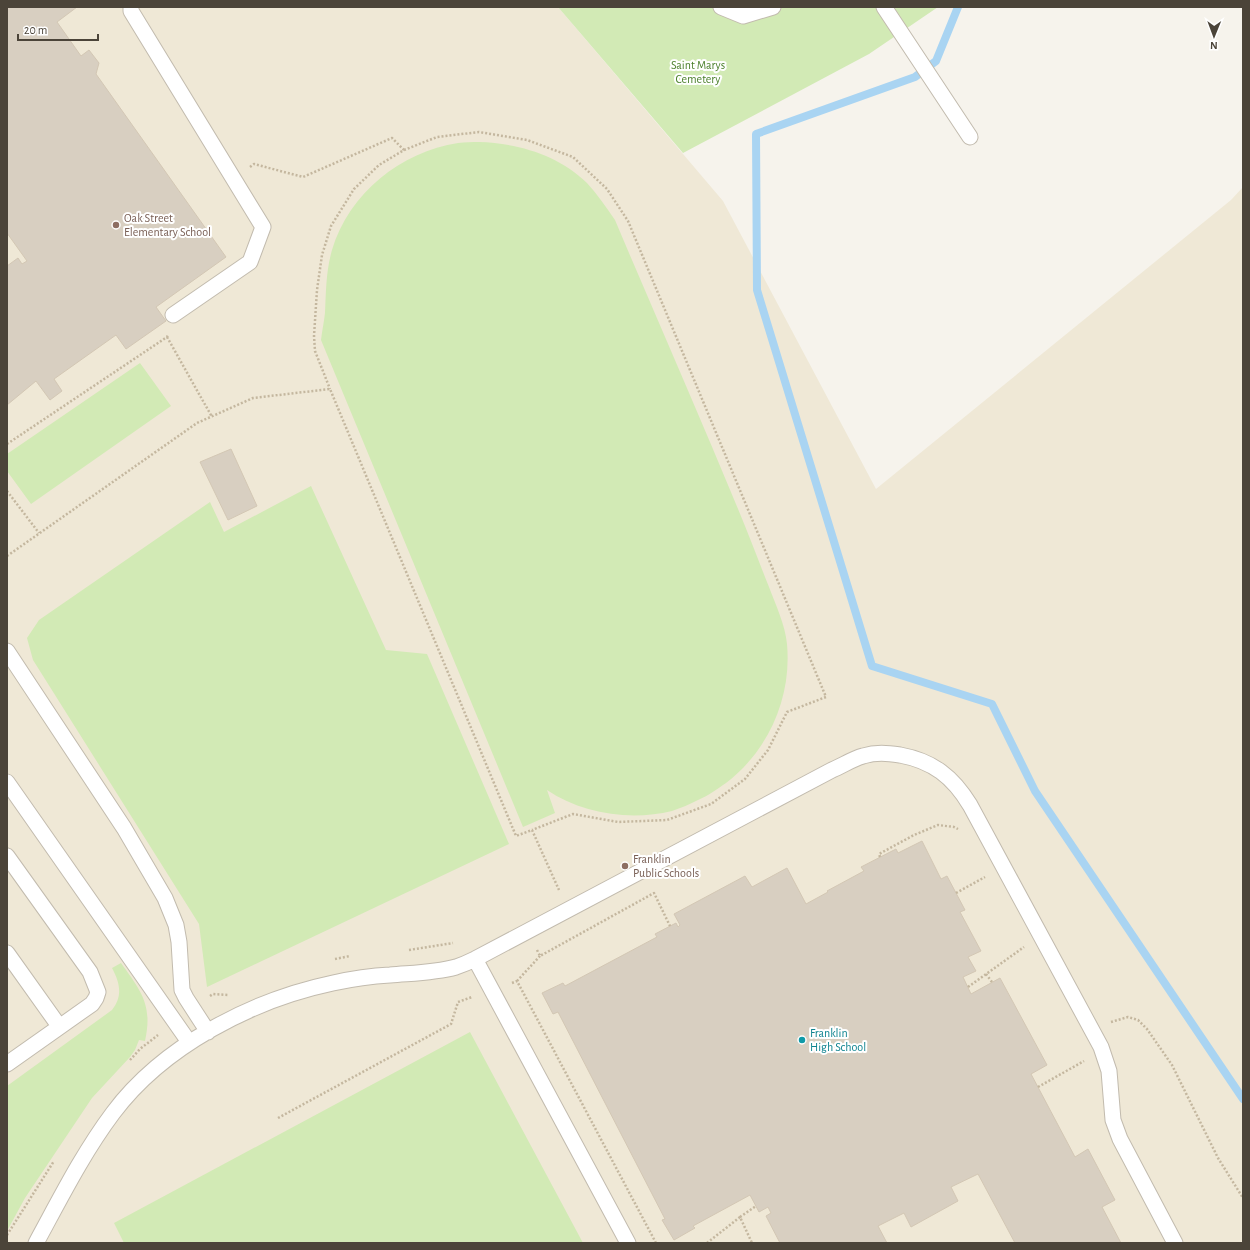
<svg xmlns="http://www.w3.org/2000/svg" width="1250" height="1250" font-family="'Alegreya Sans',sans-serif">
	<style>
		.education { fill: #efe8d6 }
		.green { fill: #d2eab5 }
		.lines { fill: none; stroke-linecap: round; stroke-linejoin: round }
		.stream { stroke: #a9d4f2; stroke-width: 8 }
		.building { fill: #d8cfc1; stroke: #d3c7b4 }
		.lane-casing { stroke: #c2bbae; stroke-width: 17 }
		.path { stroke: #c4b79f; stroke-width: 2.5; stroke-dasharray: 2 2; stroke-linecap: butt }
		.lane { stroke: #fff; stroke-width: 15 }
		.education-dot { fill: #8d6e63; stroke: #fff; stroke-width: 1.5 }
		.culture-dot { fill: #0f9aa8; stroke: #fff; stroke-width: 1.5 }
		.labels { text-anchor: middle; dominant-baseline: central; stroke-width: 4; stroke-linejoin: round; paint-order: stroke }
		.park-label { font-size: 12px; fill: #4a7f2a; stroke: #fff }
		.education-label { font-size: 12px; fill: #785e54; stroke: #fff; text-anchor: start }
		.culture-label { font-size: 12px; fill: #0d838f; stroke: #fff; text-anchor: start }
	</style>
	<rect width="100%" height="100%" fill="#f6f3ec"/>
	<path class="education" d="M7,7H558L723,201L876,489L1231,200L1243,187V1243H7Z"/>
	<path class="green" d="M558,7H938L869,54L683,153Z
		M479,142C517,143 559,155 587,183C597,194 606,207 615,220C658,322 703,423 745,526C753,546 761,567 769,587C776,606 785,624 787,644C792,698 768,751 726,783C717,789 708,796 698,800C690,804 681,808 672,811C631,821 582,814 547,790L555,813L523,827L321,340C322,331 324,322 325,313C326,291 326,271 332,250C349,193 401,152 458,143C465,142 472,142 479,142Z
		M140,363L171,406L31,504L7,471V454Z
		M311,486L386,650L427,654L509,844L207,987L199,924L33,660L27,638L39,620L210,502L224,532Z
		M121,963C141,991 153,1005 145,1041L139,1040L135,1050L130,1057L92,1098L25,1198L7,1231V1086L112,1010C123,996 120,983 112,968Z
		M470,1032L583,1243H124L114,1223Z"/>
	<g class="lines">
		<path class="stream" d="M958,7L936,61L915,77L756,134L757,290L872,666L992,704L1035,791L1243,1099"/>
	</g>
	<path class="building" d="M7,7H77L57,22L81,56L89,50L99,63L96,74L226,257L156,307L166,321L126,349L116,335L54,379L62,391L50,400L36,381L7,405V266L18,258L22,264L27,261L7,233Z
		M231,449L257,506L228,520L200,462Z
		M922,841L941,879L947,876L965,910L960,912L981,951L968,957L976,971L963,977L971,994L1000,978L1047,1065L1031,1074L1075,1157L1088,1149L1115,1200L1102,1207L1121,1243H1015L978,1174L951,1187L958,1201L911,1227L904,1213L878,1226L887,1243H780L766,1216L771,1213L768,1207L759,1212L750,1195L693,1226L695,1228L674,1240L662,1220L665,1219L558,1012L553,1014L542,993L563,983L565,986L657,937L655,934L676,923L678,927L680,925L674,914L745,876L752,887L787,868L806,904L828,892L827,891L864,871L861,867L896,849L898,853Z"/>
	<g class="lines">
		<defs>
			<path id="lane" d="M131,7V11L263,227L250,262L173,315
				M721,7L743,16L773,7
				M884,7L970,137
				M7,651L124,828L165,898L176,925L179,942L182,990L186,998L208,1032
				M7,782L189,1042
				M7,856L90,972L98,992L96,998L92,1004L7,1064
				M7,953L59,1026
				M475,959L628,1243
				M36,1243C60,1199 83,1153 113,1113C163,1046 252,1000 333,983C351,979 371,976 390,975C412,973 434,973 456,967C462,965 469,962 475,959L832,770C842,766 852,759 863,756C876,752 887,753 900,755C933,761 953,777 970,805L1101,1047L1109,1071L1113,1120L1120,1139L1175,1243"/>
		</defs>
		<use href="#lane" class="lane-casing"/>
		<path class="path" d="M404,150L437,137L479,132L527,140L573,157L607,189L628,221L826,697L787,712L768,750L745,779L711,804L667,820L618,822L573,814L532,830
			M250,167L254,164L303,177L392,138L404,150L379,165L354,189L331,226L322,255L317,290L314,336L315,351L330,389
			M167,337L212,417
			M7,444L167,337L168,335
			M7,491L39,533
			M7,556L197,423L253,398L330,389L516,836L532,830L559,890
			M880,857L879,854L914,835L938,825L954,827L958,829
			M956,893L985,877
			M409,950L453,943
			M537,950L540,956L654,893L670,926
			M335,959L350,956
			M986,974L992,982
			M517,981L540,956
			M512,983L517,981L656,1243
			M968,987L1024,947
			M210,996L213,994L228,995
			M1111,1022L1128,1017L1138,1020L1147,1029L1172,1065L1218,1158L1243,1198
			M130,1060L140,1049L158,1035
			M1038,1087L1084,1061
			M278,1118L451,1024L458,1002L472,997
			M740,1217L756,1206
			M7,1235L54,1161
			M707,1243L740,1217L752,1243"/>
		<use href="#lane" class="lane"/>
	</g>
	<g class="education-dot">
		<circle cx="116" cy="225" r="4"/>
		<circle cx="625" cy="866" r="4"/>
	</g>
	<circle class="culture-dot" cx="802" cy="1040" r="4"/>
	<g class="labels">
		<g class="park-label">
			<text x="698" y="65">Saint Marys<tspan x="698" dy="14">Cemetery</tspan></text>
		</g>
		<g class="education-label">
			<text x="124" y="218">Oak Street<tspan x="124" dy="14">Elementary School</tspan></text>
			<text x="633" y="859">Franklin<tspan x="633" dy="14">Public Schools</tspan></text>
		</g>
		<g class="culture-label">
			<text x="810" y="1033">Franklin<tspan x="810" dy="14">High School</tspan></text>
		</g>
	</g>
	<rect width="1250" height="1250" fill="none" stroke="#4b4439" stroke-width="16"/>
	<g transform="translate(1214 36) rotate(181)" stroke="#ffffff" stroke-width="3" paint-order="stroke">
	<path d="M0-3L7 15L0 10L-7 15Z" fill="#4b4439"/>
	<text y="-6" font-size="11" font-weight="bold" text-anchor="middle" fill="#4b4439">N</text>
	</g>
	<path d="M18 34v6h80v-6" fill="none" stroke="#4b4439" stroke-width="2"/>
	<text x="24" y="34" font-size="12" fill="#4b4439" stroke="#ffffff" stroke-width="3" paint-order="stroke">20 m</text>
</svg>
